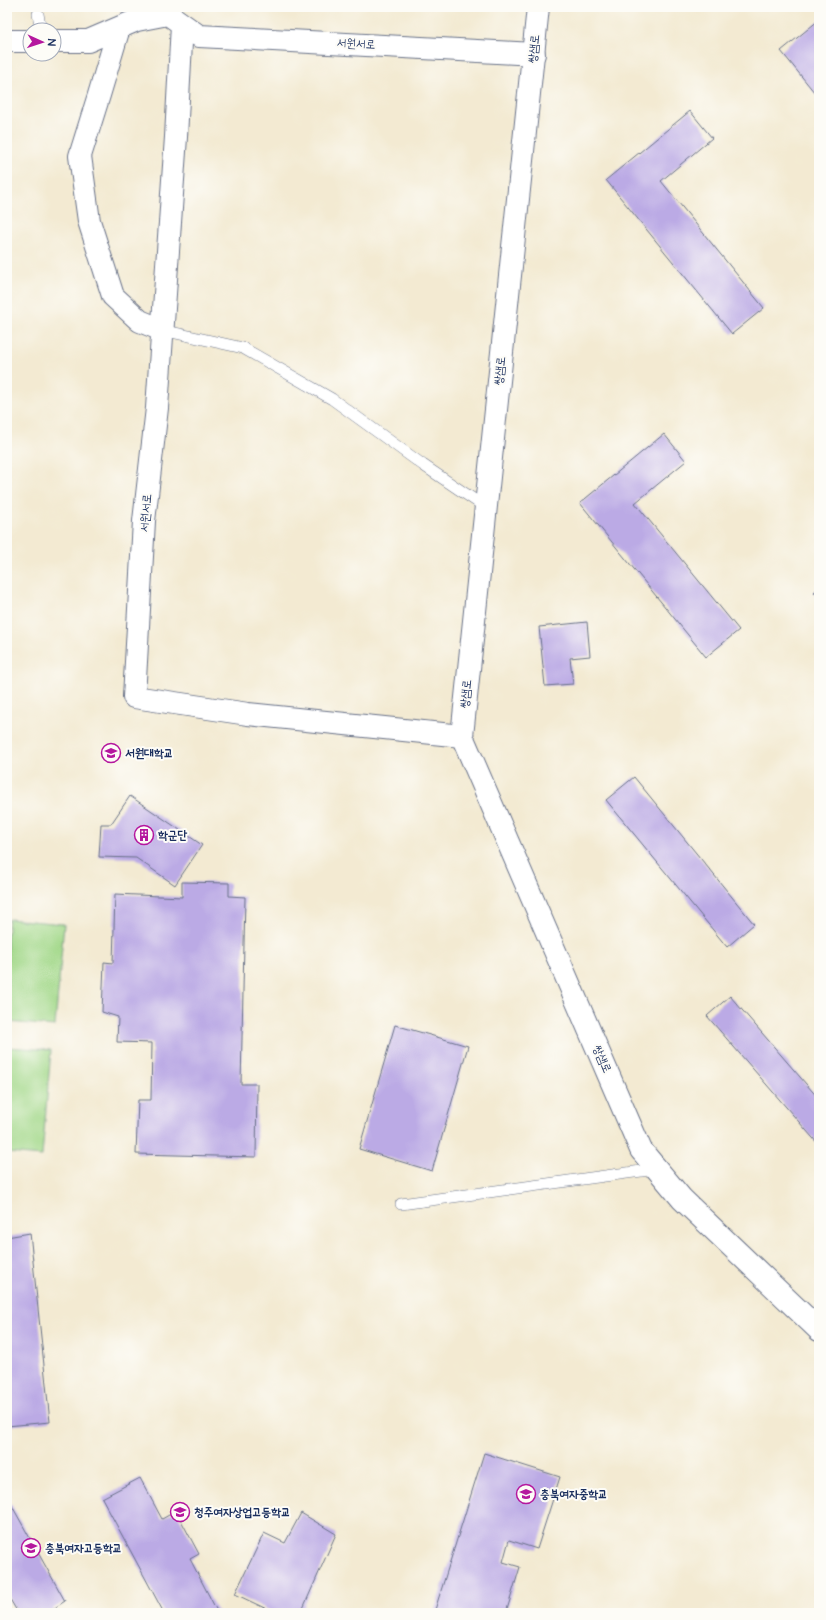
<svg xmlns="http://www.w3.org/2000/svg" width="826" height="1620" font-family="'Architects Daughter','Poor Story',sans-serif">
	<style>
		.green { fill: #a2d889; stroke: #5e8474 }
		.building { fill: #bbaae5 }
		.lines { fill: none; stroke-linecap: round; stroke-linejoin: round }
		.service-casing { stroke: #677087; stroke-width: 12 }
		.minor-casing { stroke: #677087; stroke-width: 24 }
		.tertiary-casing { stroke: #677087; stroke-width: 24 }
		.service { stroke: #fff; stroke-width: 11 }
		.minor { stroke: #fff; stroke-width: 22 }
		.tertiary { stroke: #fff; stroke-width: 22 }
		.labels { text-anchor: middle; dominant-baseline: central; stroke-width: 4; stroke-linejoin: round; paint-order: stroke }
		.street-label { font-size: 12px; fill: #1b2f5e; stroke: #fdfcf7 }
		.poi-label { font-size: 12px; font-weight: bold; fill: #1b2f5e; stroke: #fdfcf7; text-anchor: start }
	</style>
	<rect width="100%" height="100%" fill="#fdfcf7"/>
	<filter id="ink" filterUnits="userSpaceOnUse"><feTurbulence type="fractalNoise" baseFrequency=".025" numOctaves="2"/><feDisplacementMap in="SourceGraphic" scale="8" xChannelSelector="R" yChannelSelector="G"/><feConvolveMatrix kernelMatrix="1 2 1 2 8 2 1 2 1" color-interpolation-filters="sRGB"/></filter>
	<filter id="wash" filterUnits="userSpaceOnUse"><feTurbulence type="fractalNoise" baseFrequency=".012" numOctaves="4" result="noise"/><feDisplacementMap in="SourceGraphic" scale="16" xChannelSelector="R" yChannelSelector="G"/><feGaussianBlur stdDeviation="0.9" result="paint"/><feColorMatrix in="noise" values="0 0 0 0 0 0 0 0 0 0 0 0 0 0 0 0 0 1.4 0 .05"/><feComposite in="paint" operator="in"/></filter>
	<g filter="url(#wash)">
		<rect width="100%" height="100%" fill="#f3ead2"/>
		<path class="green" d="M9,919L64,924L55,1026L7,1022V939Z
			M7,1047L51,1050L42,1156L7,1153Z"/>
		<g id="blocks">
			<path class="building" d="M819,20V98L781,51Z
				M690,111L712,138L661,181L764,308L732,334L606,180Z
				M664,434L686,461L635,503L739,630L706,657L580,503Z
				M819,587V598L814,592Z
				M587,622L590,656L570,658L573,684L545,686L539,627Z
				M634,777L754,924L727,947L606,800Z
				M130,796L202,845L175,885L136,858L99,857L101,824H111Z
				M182,882L229,883V896L245,897L241,1084H257L256,1157L136,1154L138,1100H151L152,1043L117,1042L118,1017L102,1012L104,962L113,963L115,894L182,897Z
				M730,996L819,1099V1145L707,1016Z
				M395,1025L468,1046L432,1171L359,1149Z
				M30,1233L50,1422L7,1426V1237Z
				M484,1453L560,1477L537,1549L509,1540L503,1562L520,1567L506,1613H434Z
				M140,1478L162,1519L176,1511L199,1554L190,1559L218,1613H164L102,1498Z
				M7,1497L65,1601L53,1609L55,1613H18L7,1594Z
				M301,1513L336,1534L301,1613H275L235,1594L264,1533L285,1543Z"/>
		</g>
	</g>
	<g filter="url(#ink)">
		<use href="#blocks" fill-opacity="0" stroke="#677087" stroke-width="1"/>
		<g class="lines">
			<defs>
				<path id="service" d="M38,14L41,30
					M162,330L243,348L332,399L423,465L485,507
					M401,1204L656,1169"/>
				<path id="minor" d="M182,24L176,137L157,408L144,521L134,697L248,714L462,736
					M119,28L99,95L80,156L89,221L113,296L140,321L162,330
					M7,41H30
					M54,41H88L137,20L168,14L199,36L534,54"/>
				<path id="tertiary" d="M538,7L462,736L641,1150L682,1199L819,1330"/>
			</defs>
			<use href="#service" class="service-casing"/>
			<use href="#minor" class="minor-casing"/>
			<use href="#tertiary" class="tertiary-casing"/>
			<use href="#service" class="service"/>
			<use href="#minor" class="minor"/>
			<use href="#tertiary" class="tertiary"/>
		</g>
	</g>
	<defs>
		<symbol id="university-ring" viewBox="-11 -11 22 22"><circle r="9.5" fill="#fdfcf7" stroke="#b5179e" stroke-width="1.5"/><path d="M0-5L7-2L0 1L-7-2ZM-4 1L0 2.5L4 1V4Q0 6-4 4Z" fill="#b5179e"/></symbol>
		<symbol id="building-ring" viewBox="-11 -11 22 22"><circle r="9.5" fill="#fdfcf7" stroke="#b5179e" stroke-width="1.5"/><path d="M-4-6H4V6H1V3H-1V6H-4ZM-2.5-4.3h1.7v1.8h-1.7ZM.8-4.3h1.7v1.8H.8ZM-2.5-1h1.7V.8h-1.7ZM.8-1h1.7V.8H.8Z" fill="#b5179e"/></symbol>
		<symbol id="school-ring" viewBox="-11 -11 22 22"><circle r="9.5" fill="#fdfcf7" stroke="#b5179e" stroke-width="1.5"/><path d="M0-5L7-2L0 1L-7-2ZM-4 1L0 2.5L4 1V4Q0 6-4 4Z" fill="#b5179e"/></symbol>
	</defs>
	<g fill-rule="evenodd">
		<use href="#university-ring" x="100" y="742" width="22" height="22"/>
		<use href="#building-ring" x="133" y="824" width="22" height="22"/>
		<use href="#school-ring" x="515" y="1483" width="22" height="22"/>
		<use href="#school-ring" x="169" y="1501" width="22" height="22"/>
		<use href="#school-ring" x="20" y="1537" width="22" height="22"/>
	</g>
	<g class="labels">
		<g class="street-label">
			<text transform="translate(356 44) rotate(3)">서원서로</text>
			<text transform="translate(534 49) rotate(-84)">쌍샘로</text>
			<text transform="translate(500 371) rotate(-84)">쌍샘로</text>
			<text transform="translate(146 513) rotate(-85)">서원서로</text>
			<text transform="translate(466 694) rotate(-84)">쌍샘로</text>
			<text transform="translate(602 1059) rotate(67)">쌍샘로</text>
		</g>
		<g class="poi-label">
			<text x="125" y="753">서원대학교</text>
			<text x="158" y="835">학군단</text>
			<text x="540" y="1494">충북여자중학교</text>
			<text x="194" y="1512">청주여자상업고등학교</text>
			<text x="45" y="1548">충북여자고등학교</text>
		</g>
	</g>
	<rect width="826" height="1620" fill="none" stroke="#fdfcf7" stroke-width="24"/>
	<g transform="translate(42 42) rotate(93)"><circle r="19" fill="#fdfcf7" stroke="#a3aaba"/>
	<path d="M0-3L7 15L0 10L-7 15Z" fill="#b5179e"/>
	<text y="-6" font-size="11" font-weight="bold" text-anchor="middle" fill="#1b2f5e">N</text>
	</g>
</svg>
